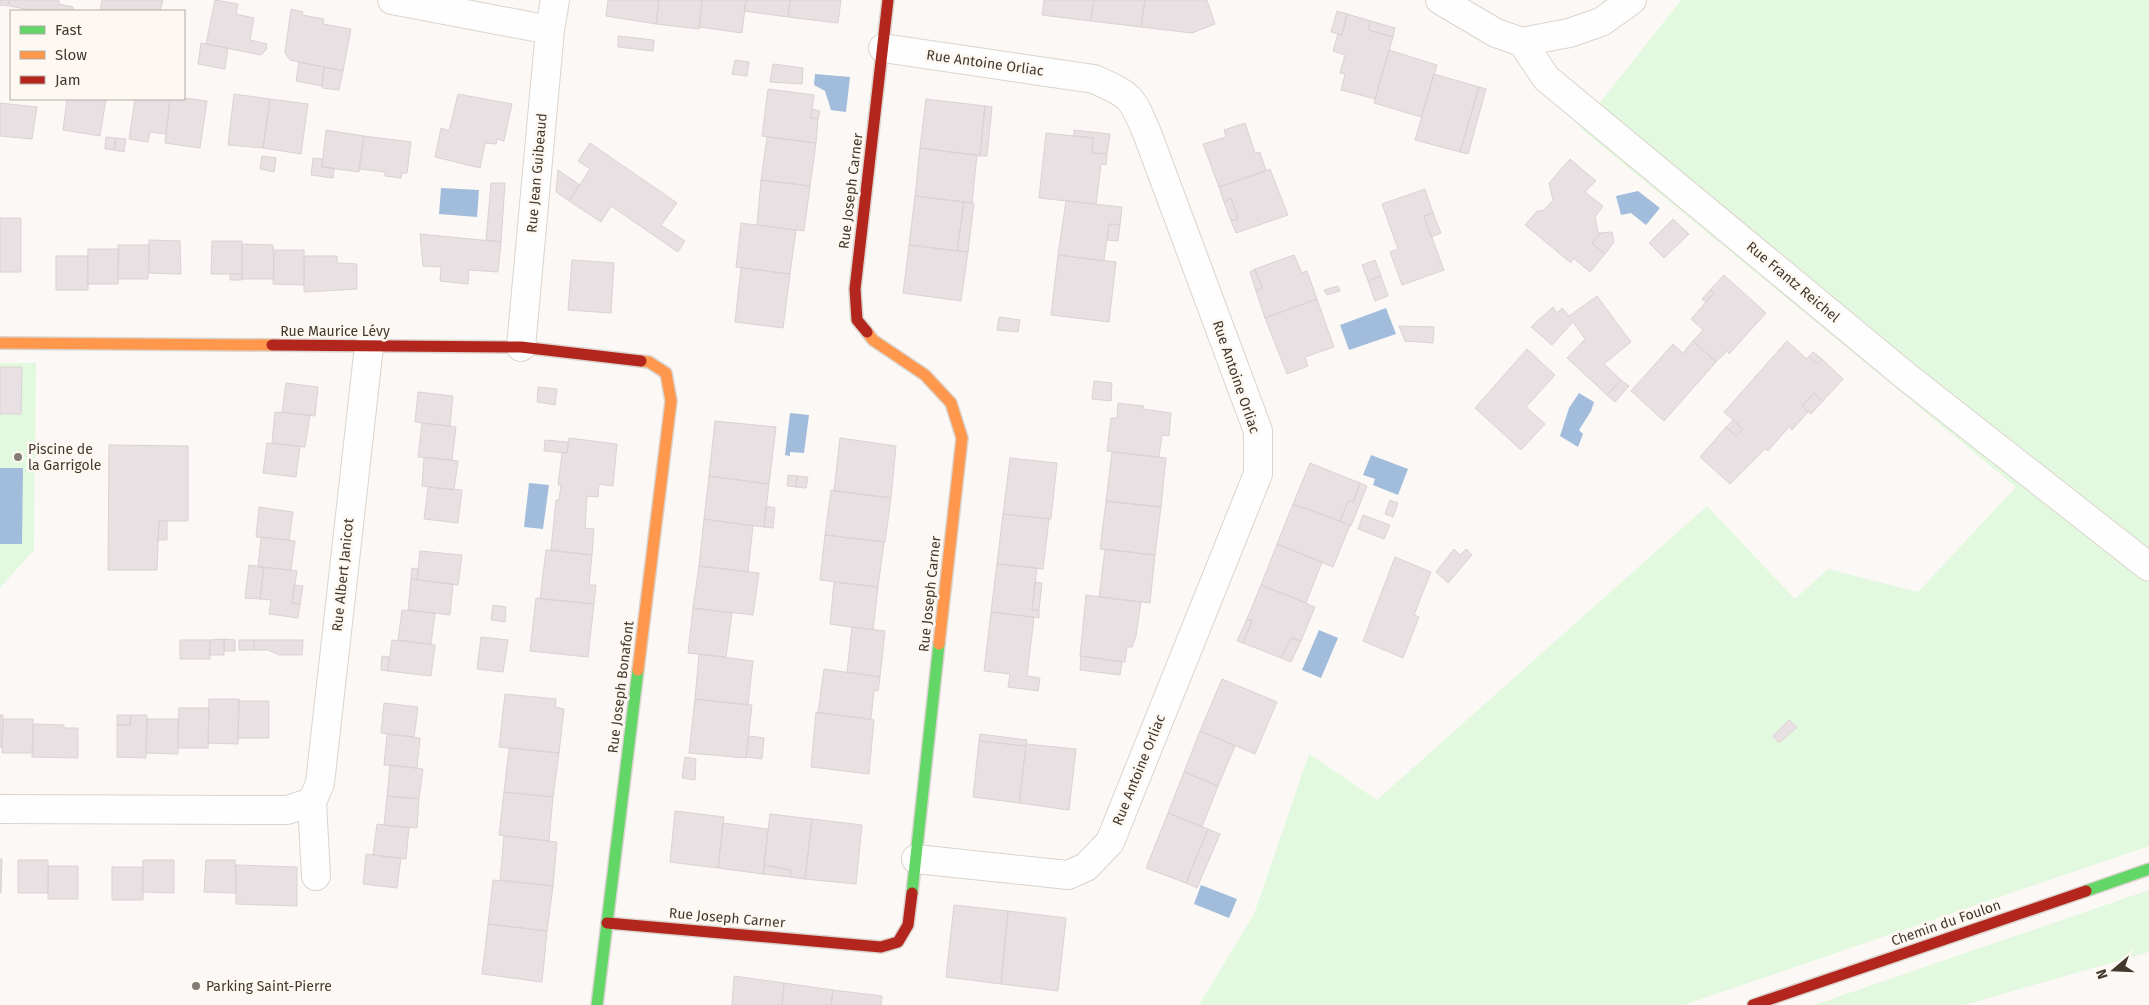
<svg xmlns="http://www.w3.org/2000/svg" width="2149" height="1005" font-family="'Fira Sans',sans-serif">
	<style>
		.green { fill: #e3f9df }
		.water { fill: #a1bddb }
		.building { fill: #e8e0e2; stroke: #dbd2d4 }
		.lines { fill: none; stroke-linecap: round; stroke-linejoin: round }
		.street-casing { stroke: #dbd4cd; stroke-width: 30 }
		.fast-casing { stroke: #dbd4cd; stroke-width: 14 }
		.slow-casing { stroke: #dbd4cd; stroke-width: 14 }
		.jam-casing { stroke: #dbd4cd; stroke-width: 14 }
		.street { stroke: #fefefe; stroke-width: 28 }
		.fast { stroke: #63d668; stroke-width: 11 }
		.slow { stroke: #ff974d; stroke-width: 11 }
		.jam { stroke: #b3261e; stroke-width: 11 }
		.poi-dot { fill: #837b74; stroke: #fef8f3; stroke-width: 2 }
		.labels { text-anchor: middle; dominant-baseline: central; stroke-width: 5; stroke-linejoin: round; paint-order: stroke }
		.street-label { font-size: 14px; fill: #43382e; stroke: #fef8f3 }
		.poi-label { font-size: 14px; fill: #43382e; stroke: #fef8f3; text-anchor: start }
	</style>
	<rect width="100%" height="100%" fill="#fbf8f6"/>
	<path class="green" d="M1681,0H2149V846L1684,1005H1199L1254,914L1309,754L1377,800L1707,506L1795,599L1828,569L1918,592L2016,487L1580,128Z
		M0,363H36L34,550L0,588Z
		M2149,890V952L1964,1005H1814Z"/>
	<path class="water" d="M815,74L850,77L846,112L831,110L825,91L814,85Z
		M441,188L479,190L477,217L439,214Z
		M1638,191L1660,208L1646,225L1631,213L1621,215L1616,196Z
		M1386,308L1396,334L1349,350L1340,325Z
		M1579,393L1594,402L1591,411L1579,430L1583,434L1578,447L1560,436L1569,408Z
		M790,413L809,415L804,453L790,452V456L785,455Z
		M1371,455L1408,469L1398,495L1373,485L1375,479L1363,475Z
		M0,468H23L22,544H0Z
		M529,483L549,485L543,529L524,527Z
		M1319,630L1338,638L1321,678L1302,670Z
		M1201,885L1237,899L1229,918L1194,904Z"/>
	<path class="building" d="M0,0H9L8,6L0,5Z
		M10,0H59V4L73,7V11H36L9,6Z
		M102,0H163L160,11H100Z
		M215,0L238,4L236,14L254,18L250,40L267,44L266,50L261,55L206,44Z
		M608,0H659L656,24L606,16Z
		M659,0H702L699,29L656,24Z
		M702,0H746L742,33L699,27Z
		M746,0H790L788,17L744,11Z
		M790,0H841L838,23L788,17Z
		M1044,0H1094L1091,21L1042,15Z
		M1094,0H1145L1141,27L1091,21Z
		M1145,0H1207L1215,24L1192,33L1141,27Z
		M291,9L303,12L302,15L324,19L323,24L351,29L343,71L290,60L285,53Z
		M1337,11L1347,14L1342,35L1331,32Z
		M1347,14L1371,21L1368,30L1393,37L1375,99L1341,90L1345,74L1340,73L1345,55L1333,51L1338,34L1342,35Z
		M1371,21L1395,28L1393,37L1368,30Z
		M618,36L654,40L653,51L618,47Z
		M201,43L228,48L225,69L198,64Z
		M1389,50L1437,65L1421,117L1374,103Z
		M735,60L749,62L747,76L732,74Z
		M299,62L324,67L322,86L296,81Z
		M773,64L803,68L802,84L770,82Z
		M324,67L343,71L339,90L322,88Z
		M1434,74L1479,87L1460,152L1415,140Z
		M1479,87L1486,89L1468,154L1460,152Z
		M768,89L814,95L811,118L818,119L816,143L762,136Z
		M234,94L270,99L263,148L228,145Z
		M458,94L512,104L504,141L497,139L496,144L485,143L480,168L435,157L441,128L449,131Z
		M184,98L207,101L200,148L165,143L170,99Z
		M67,99H106L100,136L63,130Z
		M135,99H170L166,134L150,132L148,142L129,139Z
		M270,99L308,104L301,154L263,148Z
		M926,99L985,106L980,156L920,148Z
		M0,103L37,107L32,139L0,136Z
		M985,106L992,107L987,156H980Z
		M812,109L820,111L818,119L811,118Z
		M1245,123L1255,153L1260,152L1266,171L1219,187L1203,144L1226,137L1224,130Z
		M326,130L364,136L359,172L322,167Z
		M1074,130L1110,134L1107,154L1092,153L1093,138L1074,136Z
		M1046,133L1093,138L1092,153L1107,154L1106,165L1101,164L1096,204L1039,198Z
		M364,136L411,142L407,173H402L401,178L385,176V172L359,169Z
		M106,137L116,138L114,150L105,149Z
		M767,137L816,143L810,186L761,180Z
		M116,138L126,139L124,152L114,150Z
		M590,143L677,203L661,225L685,241L678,252L611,206L601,222L569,201L590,169L578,161Z
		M920,148L977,155L972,203L915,196Z
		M262,156L276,158L274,172L260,169Z
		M313,158L323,159L322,167L334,168L333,178L311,175Z
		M1570,159L1596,181L1585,192L1603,206L1595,217L1598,232L1601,233L1592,243L1605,254L1590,272L1573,258L1571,263L1525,225L1537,211L1544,210L1553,200L1549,183Z
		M1270,169L1288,215L1236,233L1231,221L1238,219L1231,198L1224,202L1219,187Z
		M558,170L580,185L569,201L556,192Z
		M761,180L810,186L804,231L757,225Z
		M491,183H505L501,242L486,240Z
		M1425,189L1433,213L1424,216L1444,270L1402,285L1390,252L1398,249L1382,204Z
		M915,196L964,202L957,251L909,245Z
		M1231,198L1238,219L1231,221L1224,202Z
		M1066,201L1122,207L1120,225L1109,224L1104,261L1058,255Z
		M964,202L974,203L968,252L957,251Z
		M1433,213L1441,233L1431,237L1424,216Z
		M0,218H21V272H0Z
		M1673,219L1689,234L1664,258L1649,243Z
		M741,223L796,230L790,274L736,267Z
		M1109,224L1120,225L1118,241L1107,240Z
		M1612,232L1614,242L1605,254L1592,243L1601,233Z
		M420,234L501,242L498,272L469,270L468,284L440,281L441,267L423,266Z
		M149,240L180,241L181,274L149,273Z
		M212,241H242V274H211Z
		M242,244L273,245L274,279H242Z
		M118,245H149L148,279H118Z
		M909,245L968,252L961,301L903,293Z
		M88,249H119L118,284H87Z
		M274,250H304V285L273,284Z
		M1058,255L1116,262L1109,322L1051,315Z
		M1294,255L1302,273L1307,271L1317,299L1265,318L1256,291L1262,288L1255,269Z
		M56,256H88V290H56Z
		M304,256H337V263L357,264V289L304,292Z
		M572,260L614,263L611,313L568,310Z
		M1375,260L1381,276L1368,281L1362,265Z
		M741,268L790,274L783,328L735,322Z
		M1255,269L1262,288L1256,291L1250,272Z
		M230,274H242V280H230Z
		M1724,275L1766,313L1729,354L1727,351L1716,362L1693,341L1703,330L1691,319L1714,293L1710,290Z
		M1381,276L1388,296L1375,301L1368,281Z
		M1338,286L1340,291L1327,295L1324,290Z
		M1710,290L1714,293L1706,302L1702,299Z
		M1597,296L1631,342L1604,364L1621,380L1607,395L1567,358L1585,339L1573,322L1552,345L1531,327L1553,307L1557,313L1562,308L1569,316Z
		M1317,299L1334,347L1305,357L1308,366L1287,374L1265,318Z
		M999,317L1020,320L1018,332L997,330Z
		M1399,326L1434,327L1433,343L1405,341Z
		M1693,341L1716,362L1664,421L1631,391L1673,344L1683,353Z
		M1787,341L1807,359L1809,356L1817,364L1822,359L1843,379L1823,401L1814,393L1802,406L1808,412L1792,430L1789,427L1768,451L1765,449L1730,484L1700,457L1726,427L1736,436L1743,429L1724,412Z
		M1527,349L1555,375L1526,407L1545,424L1521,450L1475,408Z
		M1813,352L1822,359L1817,364L1809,356Z
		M0,367H22L21,414H0Z
		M1621,380L1629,386L1615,402L1607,395Z
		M1094,381L1112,383L1111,401L1092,399Z
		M286,383L318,387L315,416L282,412Z
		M538,387L557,389L555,405L537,402Z
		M418,392L453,396L450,426L415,422Z
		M1814,393L1823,401L1811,414L1802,406Z
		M1118,403L1144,406L1143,409L1171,413L1169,436L1162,435L1159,457L1107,451L1111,418H1117Z
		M275,412L310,415L305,447L272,443Z
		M1733,420L1743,429L1736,436L1726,427Z
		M715,421L776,427L769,484L709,476Z
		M422,423L456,427L452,460L418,457Z
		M569,438L617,444L613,486L599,484L598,497L587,496L585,528L594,529L592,555L551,550L556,500H559L561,485H558L562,453H567Z
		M840,438L896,446L891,498L834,491Z
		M545,440L568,442L567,453L544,451Z
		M267,443L300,446L296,477L263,473Z
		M109,445L188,446V521H159L157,570H108Z
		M1112,452L1166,458L1161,507L1106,501Z
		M424,457L458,461L454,490L422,486Z
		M1010,458L1057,463L1051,519L1003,514Z
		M1310,463L1360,483L1353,502L1348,501L1340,521L1293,504Z
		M788,475L797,476L796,487L787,486Z
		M709,476L769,484L764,527L704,519Z
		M797,476L808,477L806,488L796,487Z
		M1360,483L1367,486L1351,526L1340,521L1348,501L1353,502Z
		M428,487L462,490L458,523L424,519Z
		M831,490L891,498L885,542L825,535Z
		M1390,500L1398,503L1393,517L1385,514Z
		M1106,501L1161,507L1155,555L1100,549Z
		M1293,504L1350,525L1333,567L1277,544Z
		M766,506L775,508L773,528L764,527Z
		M259,507L293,512L289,540L256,537Z
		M1003,514L1049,519L1043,569L997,564Z
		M1363,515L1390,525L1384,539L1358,529Z
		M704,519L753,526L748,572L699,566Z
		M159,521H167V540H158Z
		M825,535L884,542L878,587L820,580Z
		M261,537L295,541L291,570L258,567Z
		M1277,544L1322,562L1306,603L1261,585Z
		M1105,549L1155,555L1150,603L1099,597Z
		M1454,549L1460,555L1466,549L1472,555L1448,583L1436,572Z
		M546,550L592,555L589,585H596L594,604L540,599Z
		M420,551L462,555L458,585L417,580Z
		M1395,557L1431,572L1414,615L1419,617L1403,658L1363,641Z
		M997,564L1037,568L1032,610H1039V618L991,612Z
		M249,565L264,567L260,599L245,598Z
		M699,566L759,573L753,615L693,608Z
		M264,567L297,571L292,603L300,604L298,618L269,614L271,600L260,599Z
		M412,568L419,569L417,580L411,579Z
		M411,579L453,584L450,615L408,610Z
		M834,582L878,587L873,630L830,624Z
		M1035,582L1042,583L1039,610H1032Z
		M294,585L303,586L300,604L292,603Z
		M1261,585L1315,607L1301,641L1291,638L1281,658L1243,643L1252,621L1247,619Z
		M1086,595L1141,602L1136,636L1132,647H1127L1125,662L1080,656Z
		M536,598L594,604L588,657L530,651Z
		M493,605L506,607L505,622L491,620Z
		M693,608L732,613L726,657L688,653Z
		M402,610L435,613L431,644L398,640Z
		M991,612L1034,617L1027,676L1040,678L1038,691L1008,687L1010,674L984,671Z
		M1247,619L1252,621L1243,643L1237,641Z
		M852,627L885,631L880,677L847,672Z
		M481,637L508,640L503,672L477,669Z
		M1291,638L1301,641L1291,662L1281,658Z
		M224,639L235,640V651H224Z
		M224,639V655H209L210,640Z
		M180,640H210V659H180Z
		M239,640H254V650H239Z
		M254,640H303L302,655H279L268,650H254Z
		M392,640L435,645L431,676L388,671Z
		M699,654L753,661L748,705L695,699Z
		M382,656L389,657L388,671L381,670Z
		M1081,656L1122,662L1120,675L1080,670Z
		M824,669L880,677L878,691L874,690L871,719L818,713Z
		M1222,679L1277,702L1255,754L1200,731Z
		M505,694L556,699L555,707L564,709L559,753L499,747Z
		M209,699H239L238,744L208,743Z
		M695,699L752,705L746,758L689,753Z
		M239,701H269V738H238Z
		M384,703L418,707L414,737L381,733Z
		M179,708H209L208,748H178Z
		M816,712L874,720L869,774L811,767Z
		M0,715H3L2,747H0Z
		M117,715H131L130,725H117Z
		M131,715H147L146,758L117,757V725H130Z
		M3,719H33V753H2Z
		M147,719H178V754L146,753Z
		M1789,720L1797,727L1779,743L1773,736Z
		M33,724L64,725V728H78V758L32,757Z
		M1200,731L1235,746L1218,786L1184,772Z
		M387,734L420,738L417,768L384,765Z
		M980,734L1027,740L1026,746L979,741Z
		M749,736L764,738L762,759L746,757Z
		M979,741L1026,746L1019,803L973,797Z
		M1026,744L1076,749L1069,810L1019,803Z
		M509,748L559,753L553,797L504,792Z
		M685,757L696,759L695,780L682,778Z
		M390,765L423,769L419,799L387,796Z
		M1184,772L1218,786L1202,827L1168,813Z
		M504,792L553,797L549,841L499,835Z
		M387,796L419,799L417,828L384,825Z
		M675,811L724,817L718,868L670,862Z
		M1168,813L1208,829L1186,883L1146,868Z
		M770,814L812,819L805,879L790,877L791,870L764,865Z
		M812,819L862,825L856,884L805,879Z
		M723,823L768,829L763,874L718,868Z
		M377,824L409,828L406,859L373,855Z
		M1208,829L1220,834L1197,888L1186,883Z
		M504,836L557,842L553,886L500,880Z
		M366,854L401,858L397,888L363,884Z
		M0,859H2L1,893H0Z
		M18,860H48V893H18Z
		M143,860H174V893L142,892Z
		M206,860H235L236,893L204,892Z
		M236,865L297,867V906L236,904Z
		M764,865L791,870L790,877L763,874Z
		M48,866H78V899H48Z
		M112,867H143V900H112Z
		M493,880L553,886L547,931L488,924Z
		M954,905L1008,911L1001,984L946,977Z
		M1008,911L1066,918L1058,991L1001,984Z
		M488,924L547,931L542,982L482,974Z
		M734,976L784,983L782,1005H732Z
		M784,983L833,990L831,1005H782Z
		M833,990L882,996L881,1005H831Z"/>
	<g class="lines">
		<defs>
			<path id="street" d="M392,0L550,30
				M1440,0L1496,33L1522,42L1546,78L1907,377L2149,567
				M1522,42L1569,33L1601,22L1632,0
				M883,48L1094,79C1131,96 1131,95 1147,133L1258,431V474L1110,842L1086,867L1068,875L916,859
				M521,347L550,30L555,0
				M312,802L316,876
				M0,809L287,810L312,802L320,783L369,346"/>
			<path id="fast" d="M2086,891L2149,869
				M912,893L939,644
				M597,1005L638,670"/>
			<path id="slow" d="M867,332L873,340L925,375L951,403L962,438L939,644
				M0,343L272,345
				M638,670L671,401L666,373L649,362L641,361"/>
			<path id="jam" d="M867,332L857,320L855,289L888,0
				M272,345L521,347L641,361
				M607,923L881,947L898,942L908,925L912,893
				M1753,1005L2086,891"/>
		</defs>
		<use href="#street" class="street-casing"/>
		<use href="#fast" class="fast-casing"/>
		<use href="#slow" class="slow-casing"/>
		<use href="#jam" class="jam-casing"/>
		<use href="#street" class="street"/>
		<use href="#fast" class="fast"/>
		<use href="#slow" class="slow"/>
		<use href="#jam" class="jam"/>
	</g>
	<g class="poi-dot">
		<circle cx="18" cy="457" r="5"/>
		<circle cx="196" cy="986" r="5"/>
	</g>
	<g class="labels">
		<g class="street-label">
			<text transform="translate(985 63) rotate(8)">Rue Antoine Orliac</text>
			<text transform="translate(537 173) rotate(-85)">Rue Jean Guibeaud</text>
			<text transform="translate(851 191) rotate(-83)">Rue Joseph Carner</text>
			<text transform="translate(1793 282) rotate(40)">Rue Frantz Reichel</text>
			<text x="335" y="331">Rue Maurice Lévy</text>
			<text transform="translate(1236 377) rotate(71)">Rue Antoine Orliac</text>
			<text transform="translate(343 575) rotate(-84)">Rue Albert Janicot</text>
			<text transform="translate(930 594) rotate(-84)">Rue Joseph Carner</text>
			<text transform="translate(621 687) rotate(-83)">Rue Joseph Bonafont</text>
			<text transform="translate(1139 770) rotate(-68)">Rue Antoine Orliac</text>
			<text transform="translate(727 918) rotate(5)">Rue Joseph Carner</text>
			<text transform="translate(1946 923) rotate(-19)">Chemin du Foulon</text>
		</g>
		<g class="poi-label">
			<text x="28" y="449">Piscine de<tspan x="28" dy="16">la Garrigole</tspan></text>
			<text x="206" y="986">Parking Saint-Pierre</text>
		</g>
	</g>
	<rect x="10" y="10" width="175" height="90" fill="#fef8f3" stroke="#b3aba4"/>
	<rect x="20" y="26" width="25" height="8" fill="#63d668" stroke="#b3aba4"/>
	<text x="55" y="35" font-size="15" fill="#43382e">Fast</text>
	<rect x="20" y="51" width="25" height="8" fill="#ff974d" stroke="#b3aba4"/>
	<text x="55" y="60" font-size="15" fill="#43382e">Slow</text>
	<rect x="20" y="76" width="25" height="8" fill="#b3261e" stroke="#b3aba4"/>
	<text x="55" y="85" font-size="15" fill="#43382e">Jam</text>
	<g transform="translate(2114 970) rotate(251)" stroke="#fef8f3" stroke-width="4" paint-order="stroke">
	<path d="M0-4L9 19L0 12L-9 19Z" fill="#43382e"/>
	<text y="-8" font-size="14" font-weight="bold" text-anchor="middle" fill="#43382e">N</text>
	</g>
</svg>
